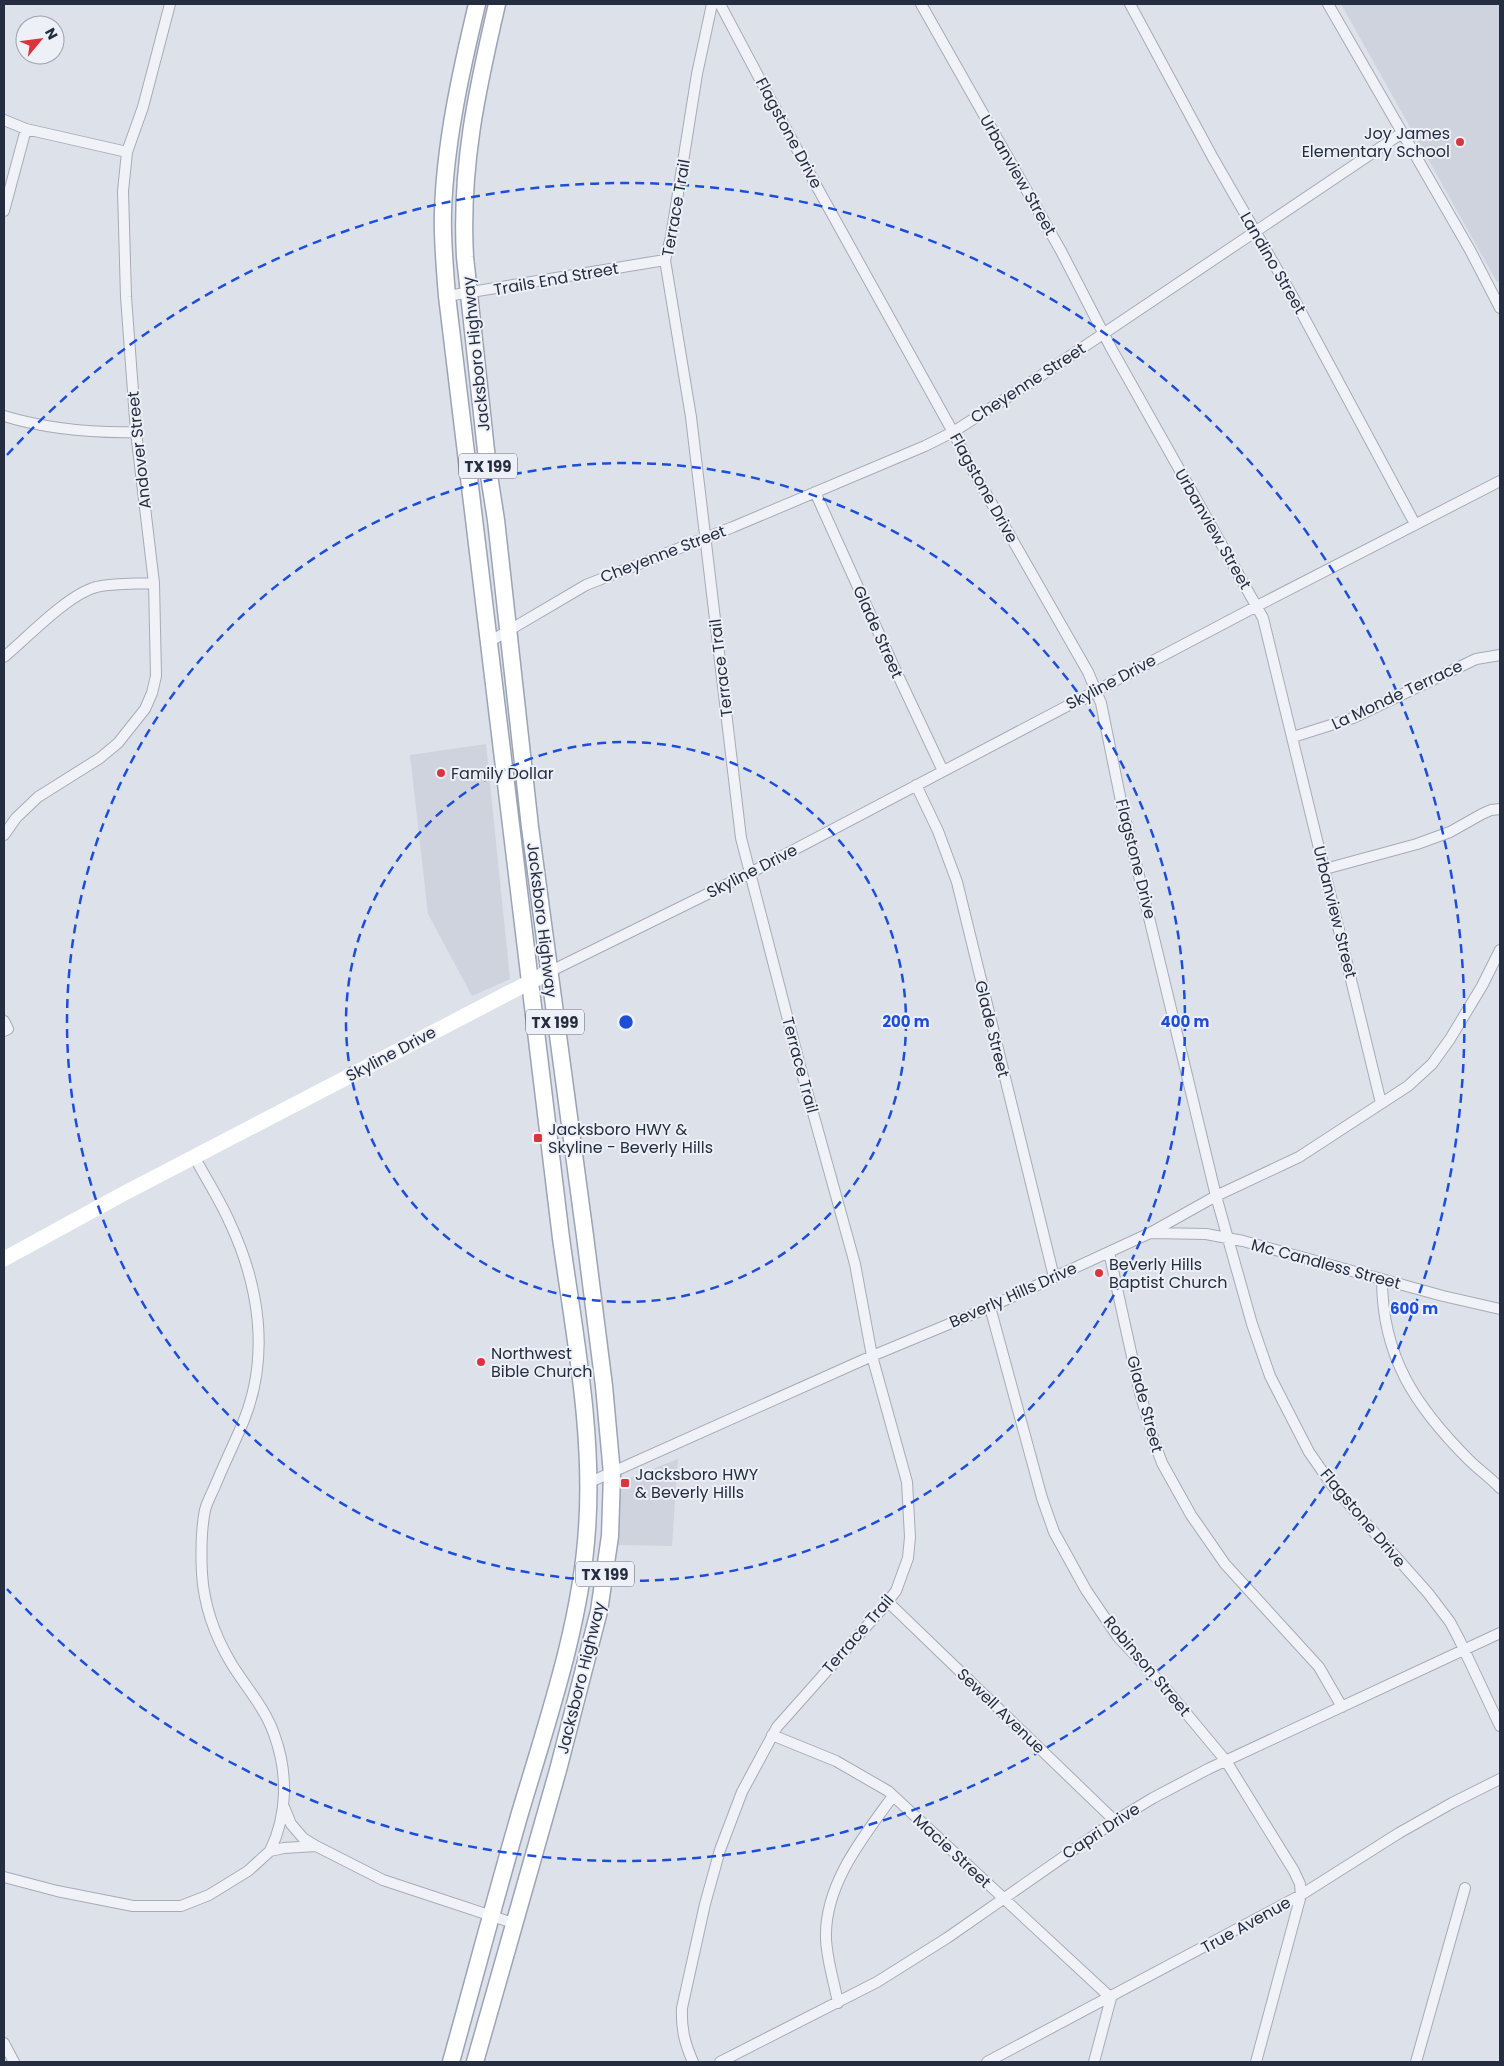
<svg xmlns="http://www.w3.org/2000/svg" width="1504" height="2066" font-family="Poppins,sans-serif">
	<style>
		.built { fill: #cfd3de }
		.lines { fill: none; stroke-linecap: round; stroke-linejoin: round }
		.street-casing { stroke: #a6abb7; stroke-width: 12 }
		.primary-casing { stroke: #9ba3b6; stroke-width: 19 }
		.street { stroke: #f0f2f7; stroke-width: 10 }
		.secondary { stroke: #fff; stroke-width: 15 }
		.primary { stroke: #fff; stroke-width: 16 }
		.ring { fill: none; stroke: #1d4ed8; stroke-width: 2.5; stroke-dasharray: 9 6 }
		.poi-dot { fill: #dc343e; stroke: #edf0f6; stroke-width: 2 }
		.labels { text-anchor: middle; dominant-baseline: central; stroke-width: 4; stroke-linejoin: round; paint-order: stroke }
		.shield { fill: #edf0f6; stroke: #616877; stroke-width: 1 }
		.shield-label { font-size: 15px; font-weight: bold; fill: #252d41 }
		.street-label { font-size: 16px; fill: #252d41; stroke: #edf0f6 }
		.poi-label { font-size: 16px; fill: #252d41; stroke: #edf0f6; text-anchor: start }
		.centre { fill: #1d4ed8; stroke: #edf0f6; stroke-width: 2.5 }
		.ring-label { font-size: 15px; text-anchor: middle; font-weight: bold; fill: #1d4ed8; stroke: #edf0f6; stroke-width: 4; stroke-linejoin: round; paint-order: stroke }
	</style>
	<rect width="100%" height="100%" fill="#dde1e9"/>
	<path class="built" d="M1341,4H1500V281L1497,282Z
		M486,744L510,979L472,996L428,914L410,755Z
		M678,1459L672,1546L616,1545L622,1481Z"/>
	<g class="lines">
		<defs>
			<path id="street" d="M720,4L817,187L953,432L972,469L1088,672L1101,703L1121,801L1216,1196L1252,1324L1270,1376L1309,1452L1332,1485L1428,1593L1450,1622L1459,1639L1500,1726
				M921,4L1061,251L1111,348L1263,618L1381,1103
				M1130,4L1213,158L1293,297L1415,524
				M1328,4L1470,250L1500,308
				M4,120L26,129L127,152
				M4,211L26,129
				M447,296L665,260
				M4,416C47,429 91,433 136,432
				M815,492L895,669L943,771
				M489,642L586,585L733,527L925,446L953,432L1030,383L1402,133
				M4,657C28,637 67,595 96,587C114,583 135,584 154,583
				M1293,737L1353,718L1476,659L1500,655
				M916,785L938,831L957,882L1054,1277
				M4,835L16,818L38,797L100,758L118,743L145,709L152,693L156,676L154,583L136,432L126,297L123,191L127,152L143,107L170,4
				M1325,869L1417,844L1450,832L1482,814L1491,810L1500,809
				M549,972L750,873L1257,606L1500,481
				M4,1021L8,1029L4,1031
				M194,1156C206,1179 220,1200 230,1223C259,1285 270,1355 244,1420C235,1442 224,1464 215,1486C212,1493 207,1502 205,1510C201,1530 201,1554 202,1574C204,1605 215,1636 231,1663C245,1686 265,1708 274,1734C288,1772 288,1814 270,1851
				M1151,1233L1206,1234L1243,1241L1443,1296L1500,1309
				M1109,1252L1140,1393L1155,1444L1162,1463L1191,1515L1225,1564L1319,1667L1342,1707
				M1382,1279C1382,1357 1416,1407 1469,1460C1479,1470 1491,1478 1500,1488
				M990,1307L1042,1498L1054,1532L1086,1590L1118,1637L1161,1683L1226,1761L1294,1871L1300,1884L1301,1895L1256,2062
				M588,1483L872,1356L990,1307L1150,1233L1216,1196L1299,1157L1408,1086L1432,1064L1450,1039L1482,986L1500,950
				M887,1601L1115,1821
				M772,1735L836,1761L888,1791L1111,1998L1094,2062
				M284,1807L291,1824L303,1838L316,1846L383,1880L513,1923
				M4,1877L57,1891L133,1906H181L209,1895L248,1871L270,1851L284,1848L316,1846
				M838,2003C834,1981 827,1961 826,1939C824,1885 863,1837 893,1796
				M4,2043L14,2062
				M693,2062C685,2044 681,2029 682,2008L705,1904L720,1850L742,1792L777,1727L881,1610L896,1591L908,1558L910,1537L907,1482L872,1356L855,1264L800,1066L741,838L691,417L665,260L671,237L697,74L712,4
				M720,2062L877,1982L947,1938L1115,1821L1153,1798L1208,1769L1500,1633
				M987,2062L1301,1895L1399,1833L1452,1803L1500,1779
				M1416,2062L1465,1888"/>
			<path id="primary" d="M451,2062C474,1979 496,1896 520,1813C547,1722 581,1624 587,1529C594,1432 574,1333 561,1238L447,296C445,269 442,240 443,212C445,143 461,71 477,4
				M475,2062L558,1770L599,1611L610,1536L612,1474L604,1386L585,1236L530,827L496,520L488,469L465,257C460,167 477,90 497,4"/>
		</defs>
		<use href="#street" class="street-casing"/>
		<use href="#primary" class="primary-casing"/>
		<use href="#street" class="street"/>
		<path class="secondary" d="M4,1259L121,1195L549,972"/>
		<use href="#primary" class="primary"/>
	</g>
	<g class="ring">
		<circle cx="626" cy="1022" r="280"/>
		<circle cx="626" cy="1022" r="559"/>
		<path d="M7 455A839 839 0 1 1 7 1589"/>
	</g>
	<g class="poi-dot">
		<circle cx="1460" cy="142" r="5"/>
		<circle cx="441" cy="773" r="5"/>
		<rect x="533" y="1133" width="10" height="10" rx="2.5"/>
		<circle cx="1099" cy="1273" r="5"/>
		<circle cx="481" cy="1362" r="5"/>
		<rect x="620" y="1478" width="10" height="10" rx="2.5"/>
	</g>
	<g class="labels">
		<g class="shield">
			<rect x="459" y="453.5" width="58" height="25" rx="4"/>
			<rect x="526" y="1009.5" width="58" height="25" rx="4"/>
			<rect x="576" y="1561.5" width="58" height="25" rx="4"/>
		</g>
		<g class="shield-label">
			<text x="488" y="466">TX 199</text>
			<text x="555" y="1022">TX 199</text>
			<text x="605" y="1574">TX 199</text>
		</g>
		<g class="street-label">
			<text transform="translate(789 133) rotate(62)">Flagstone Drive</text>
			<text transform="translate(1018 175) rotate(60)">Urbanview Street</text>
			<text transform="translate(676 208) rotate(-80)">Terrace Trail</text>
			<text transform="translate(1273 263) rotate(60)">Landino Street</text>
			<text transform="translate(556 279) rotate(-10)">Trails End Street</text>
			<text transform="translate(476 354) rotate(-96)">Jacksboro Highway</text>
			<text transform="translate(1028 383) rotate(-33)">Cheyenne Street</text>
			<text transform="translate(139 450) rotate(-96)">Andover Street</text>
			<text transform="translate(984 488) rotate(61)">Flagstone Drive</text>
			<text transform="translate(1213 529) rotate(60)">Urbanview Street</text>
			<text transform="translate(663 554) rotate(-21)">Cheyenne Street</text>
			<text transform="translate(878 632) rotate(66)">Glade Street</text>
			<text transform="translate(721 668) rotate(-97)">Terrace Trail</text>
			<text transform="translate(1111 682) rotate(-28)">Skyline Drive</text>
			<text transform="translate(1397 695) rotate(-25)">La Monde Terrace</text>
			<text transform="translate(1136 859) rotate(76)">Flagstone Drive</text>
			<text transform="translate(752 871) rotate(-27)">Skyline Drive</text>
			<text transform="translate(1335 912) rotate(76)">Urbanview Street</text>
			<text transform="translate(542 920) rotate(83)">Jacksboro Highway</text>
			<text transform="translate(992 1029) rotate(76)">Glade Street</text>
			<text transform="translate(391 1054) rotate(-28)">Skyline Drive</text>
			<text transform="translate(800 1065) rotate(75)">Terrace Trail</text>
			<text transform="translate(1326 1264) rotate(15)">Mc Candless Street</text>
			<text transform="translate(1013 1295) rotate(-24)">Beverly Hills Drive</text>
			<text transform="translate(1145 1404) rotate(75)">Glade Street</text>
			<text transform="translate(1363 1518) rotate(50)">Flagstone Drive</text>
			<text transform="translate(858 1634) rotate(-49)">Terrace Trail</text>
			<text transform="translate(1147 1666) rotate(50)">Robinson Street</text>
			<text transform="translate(581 1678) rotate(-76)">Jacksboro Highway</text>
			<text transform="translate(1001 1711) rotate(44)">Sewell Avenue</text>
			<text transform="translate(1101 1831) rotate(-33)">Capri Drive</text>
			<text transform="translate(952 1851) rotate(43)">Macie Street</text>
			<text transform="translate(1246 1925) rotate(-29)">True Avenue</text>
		</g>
		<g class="poi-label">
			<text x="1450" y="133" text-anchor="end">Joy James<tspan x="1450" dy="18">Elementary School</tspan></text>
			<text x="451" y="773">Family Dollar</text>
			<text x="548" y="1129">Jacksboro HWY &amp;<tspan x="548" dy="18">Skyline - Beverly Hills</tspan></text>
			<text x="1109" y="1264">Beverly Hills<tspan x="1109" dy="18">Baptist Church</tspan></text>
			<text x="491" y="1353">Northwest<tspan x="491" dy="18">Bible Church</tspan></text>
			<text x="635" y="1474">Jacksboro HWY<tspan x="635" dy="18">&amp; Beverly Hills</tspan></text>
		</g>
	</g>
	<circle cx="626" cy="1022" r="8" class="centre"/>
	<g class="ring-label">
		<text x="906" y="1027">200 m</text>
		<text x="1185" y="1027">400 m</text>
		<text x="1414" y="1314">600 m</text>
	</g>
	<rect width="1504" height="2066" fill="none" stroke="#252d41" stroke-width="10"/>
	<g transform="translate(40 40) rotate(61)"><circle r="24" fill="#edf0f6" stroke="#9da2ae"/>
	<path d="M0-4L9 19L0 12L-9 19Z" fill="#dc343e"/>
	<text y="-8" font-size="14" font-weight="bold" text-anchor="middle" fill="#252d41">N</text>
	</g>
</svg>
